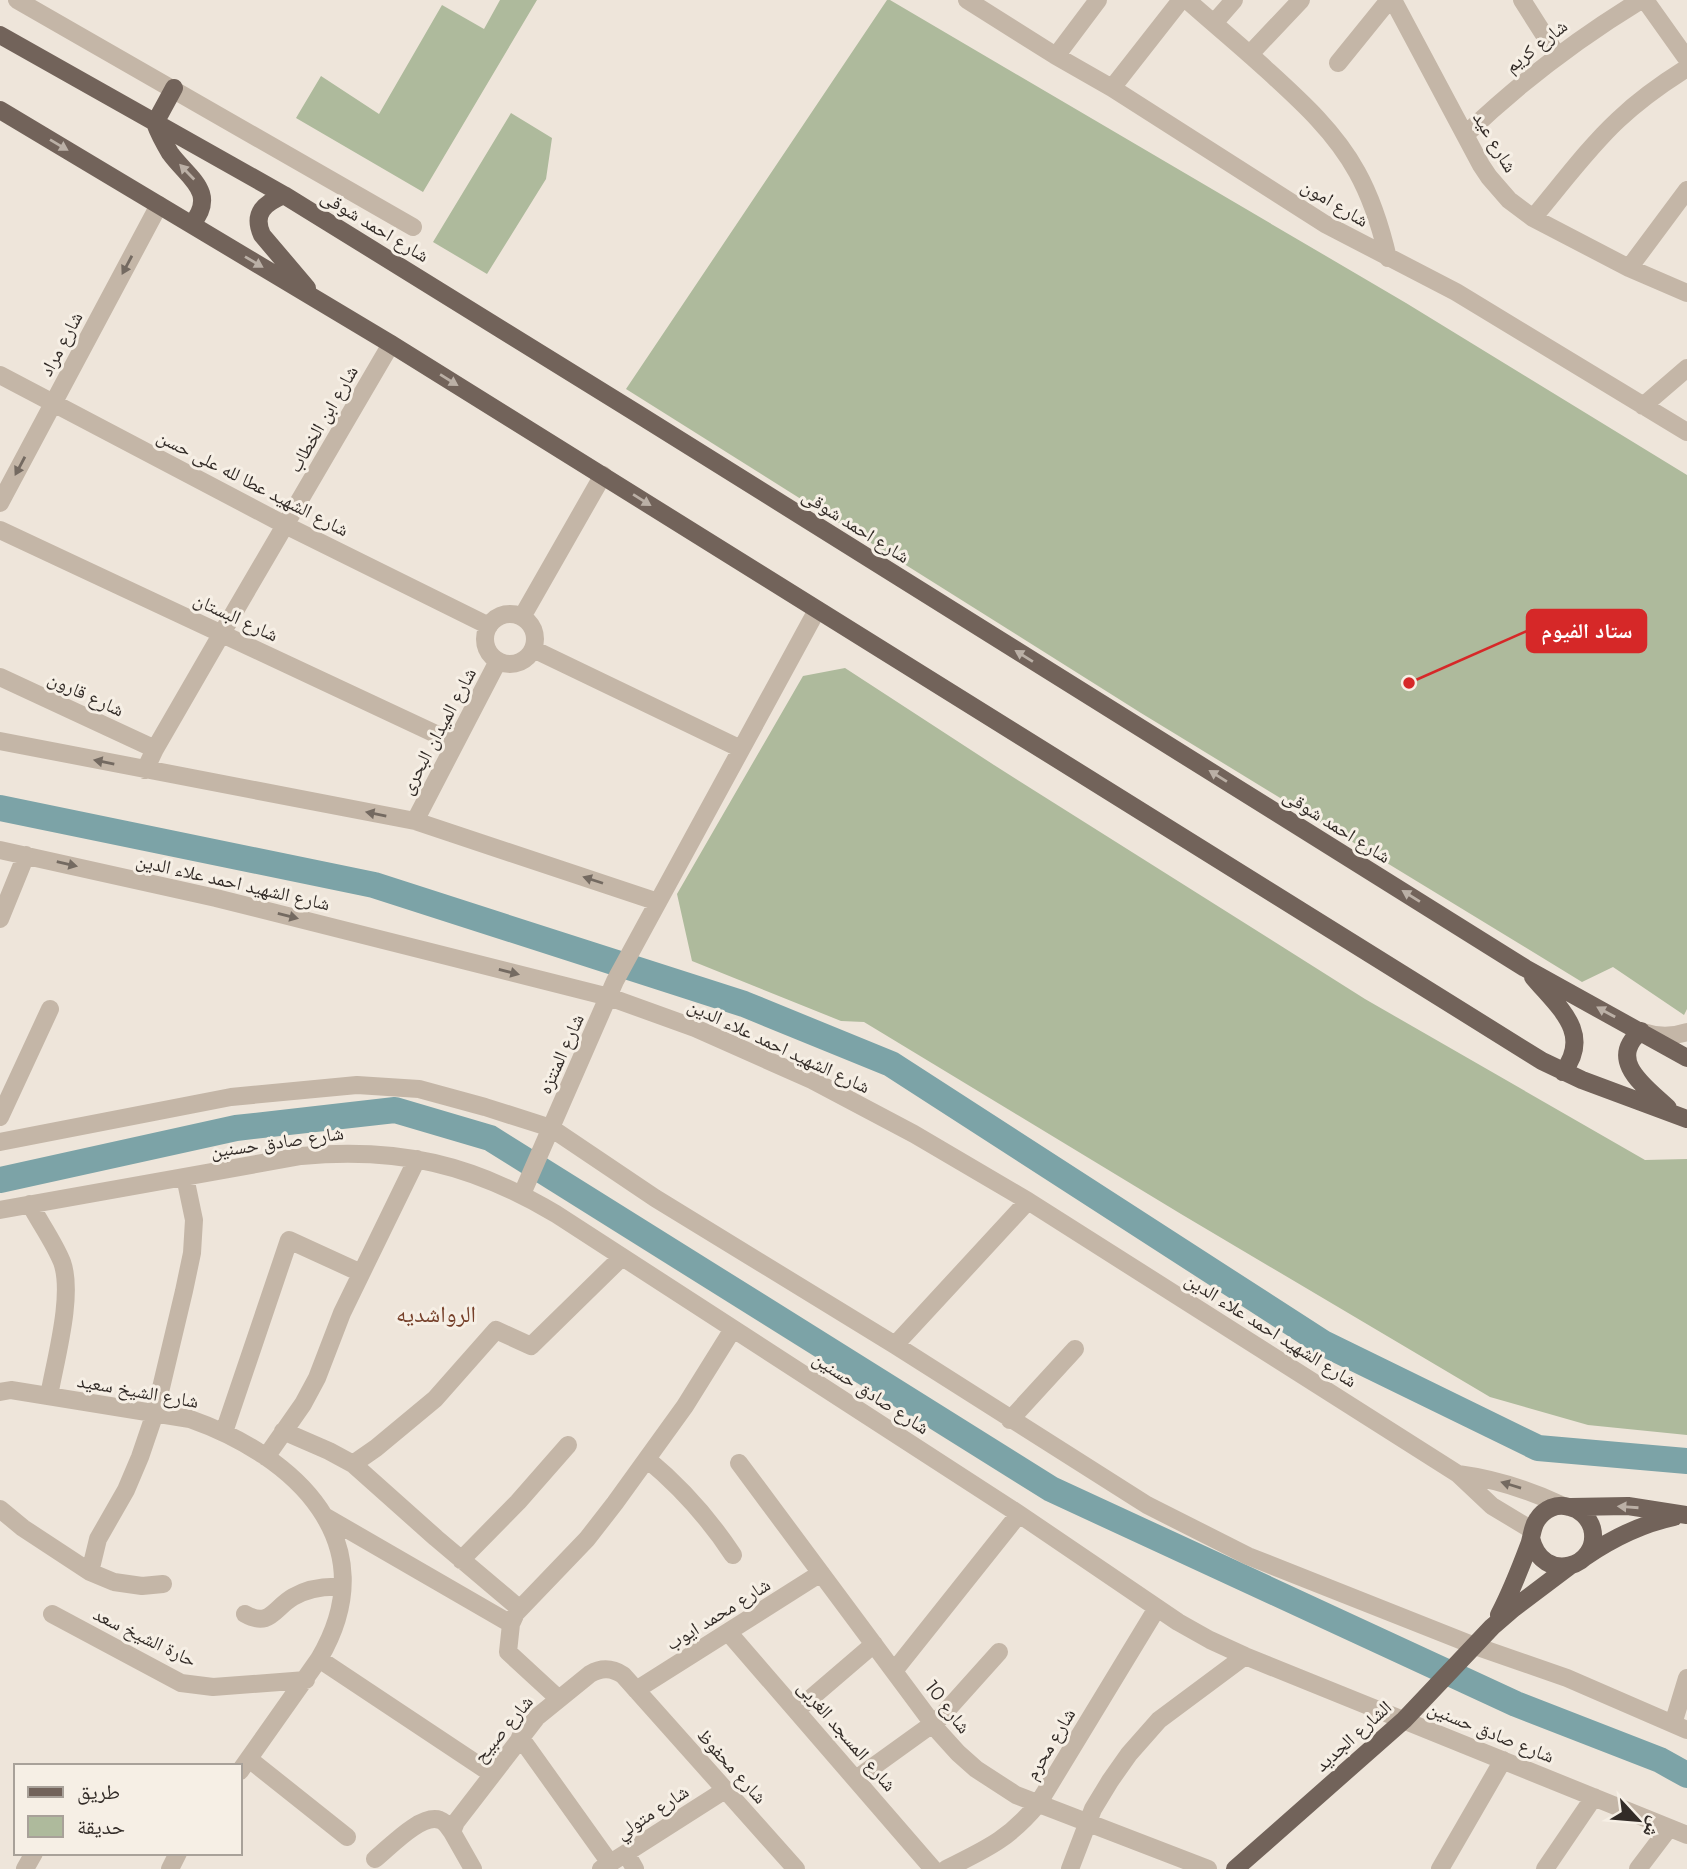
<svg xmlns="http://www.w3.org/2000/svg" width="1687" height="1869" font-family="Montserrat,'Noto Naskh Arabic',sans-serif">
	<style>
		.green { fill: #aeba9c }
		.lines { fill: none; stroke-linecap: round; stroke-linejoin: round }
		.canal { stroke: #7ca3a7; stroke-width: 26 }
		.minor { stroke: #c4b6a7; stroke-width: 18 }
		.major { stroke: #72635a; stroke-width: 18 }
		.oneway { fill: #bbb0a6 }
		.oneway2 { fill: #746a61 }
		.labels { text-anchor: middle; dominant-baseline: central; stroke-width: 6; stroke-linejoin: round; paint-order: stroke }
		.street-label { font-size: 19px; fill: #322b27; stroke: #f6efe5 }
		.quarter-label { font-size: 23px; fill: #76402a; stroke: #f6efe5 }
		.leader { fill: none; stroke: #d62828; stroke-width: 2.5 }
		.callout-dot { fill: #d62828; stroke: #f6efe5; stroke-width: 2.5 }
		.callout { fill: #d62828; stroke: #d62828; stroke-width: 2.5 }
		.callout-label { font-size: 21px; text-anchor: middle; font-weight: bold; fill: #fff }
	</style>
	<rect width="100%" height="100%" fill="#eee5da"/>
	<path class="green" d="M500,0H537L423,192L296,118L321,76L379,114L442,5L484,29Z
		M887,0H890L1406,303L1687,475V1009L1684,1015L1613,967L1582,982L1141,713L626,389Z
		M511,113L552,138L546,179L487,274L433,242Z
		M845,668L994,765L1365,999L1645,1160L1687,1159V1435L1588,1425L1490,1397L1181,1214L864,1022L841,1021L692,961L677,894L803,676Z"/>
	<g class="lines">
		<path class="canal" d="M0,808L374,885L744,1004L891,1064L1323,1343L1538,1448L1687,1461
			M0,1180L236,1128L395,1110L490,1138L1051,1489L1516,1704L1660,1760L1687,1775"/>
		<path class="minor" d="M17,0L413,227
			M967,0L1056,56L1112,88L1325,224L1456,292L1687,432
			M1187,0C1214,24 1242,47 1268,71C1302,102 1335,132 1357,172C1372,199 1381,228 1388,258
			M1393,0L1481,165L1489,177L1509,200L1533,218L1629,268L1687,293
			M1522,0L1557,55
			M1645,0L1687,59
			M1214,23L1234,0
			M1250,54L1301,0
			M1056,56L1098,0
			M1338,63L1389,0
			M1112,88L1181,0
			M1465,135C1519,83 1577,39 1641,0
			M1533,218C1561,185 1587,149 1618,120C1639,100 1663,83 1687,68
			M1629,268L1687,190
			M0,375L285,525L489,626
			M1643,406L1687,368
			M0,503L159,205
			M0,530L455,743
			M485 639a25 25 0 1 1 50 0a25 25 0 1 1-50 0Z
			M522,617L603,475
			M533,649L741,749
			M0,677L155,749
			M0,741L415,821L658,902
			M145,770L155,749L222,633L391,344
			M415,821L498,661
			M0,850L216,898L609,997L695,1028L812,1080L914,1134L1028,1201L1458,1474L1492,1506L1532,1530
			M0,919L26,855
			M1643,1032C1658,1037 1672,1037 1687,1032
			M0,1117L50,1009
			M0,1142L231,1097L357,1085L419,1089L485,1107L551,1128L655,1198L895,1345L1147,1505L1248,1556L1475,1646L1567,1678L1687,1730
			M522,1194L615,981L817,610
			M30,1204C40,1223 54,1242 62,1262C74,1295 55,1361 49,1396
			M0,1210L301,1156C399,1147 472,1164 556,1214L1019,1514L1178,1622L1210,1640L1245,1656L1687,1835
			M895,1345L1028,1201
			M0,1392L11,1390L190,1419C295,1456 388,1542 319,1659L240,1771
			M1010,1420L1075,1349
			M283,1431L329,1451L353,1464L436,1538L520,1609
			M224,1432L289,1240L361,1273
			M266,1457L303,1404L317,1378L342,1313L417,1159
			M647,1459C682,1488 708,1517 733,1555
			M739,1463L939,1732L958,1753L976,1769L1016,1795L1208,1869
			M353,1464L376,1448L435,1399L496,1330L531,1346L622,1257
			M1458,1474C1495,1479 1527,1489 1561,1505
			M0,1509L23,1528L90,1572L114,1582L142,1586L163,1584
			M326,1517L511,1624
			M461,1560L518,1502L568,1445
			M90,1572L98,1539L126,1490L140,1457L155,1413L184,1291L192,1253L194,1220L185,1177
			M52,1614L181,1683L213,1687L306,1680
			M245,1614C270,1628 274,1608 293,1597C307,1589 325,1586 342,1587
			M728,1632L933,1869
			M319,1659L492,1774
			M894,1671L1019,1514
			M636,1690L821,1573
			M559,1699L508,1652L511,1624L516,1613L587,1539L615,1503L685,1406L733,1329
			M797,1710L874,1644
			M1673,1724L1687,1678
			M520,1737L610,1863
			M249,1759L347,1837
			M856,1779L938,1720L999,1652
			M626,1853L635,1869
			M375,1859C389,1848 421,1813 440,1820C446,1822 448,1827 452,1832
			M25,1869L34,1853
			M170,1869L178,1853
			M473,1869L452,1832L456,1822L537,1717L590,1674C602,1667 612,1668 623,1675L796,1869
			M601,1869L725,1790
			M946,1869C986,1849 1008,1840 1038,1804L1157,1608
			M1070,1869L1093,1809L1110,1781L1129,1754L1159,1720L1245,1656
			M1440,1869L1503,1760
			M1545,1869L1594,1797
			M1638,1869L1669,1828"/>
		<path class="major" d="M0,35L284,195L638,414L1525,968L1687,1058
			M174,88L155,123C159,134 164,143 170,153C188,178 218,192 192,224
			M0,110L391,344L1542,1061L1582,1080L1687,1119
			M284,195C265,203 252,213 262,235L307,288
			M1533,977C1558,1007 1593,1033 1563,1072
			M1641,1031C1606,1061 1646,1087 1668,1108
			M1571,1507L1628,1506L1687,1515
			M1585,1557C1613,1538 1641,1524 1674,1517
			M1499,1615C1511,1592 1520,1569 1529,1545C1532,1537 1532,1527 1537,1520C1544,1509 1557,1503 1569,1507C1580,1509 1589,1518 1592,1528C1602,1567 1542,1586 1531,1538
			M1235,1869L1404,1720L1492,1627L1514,1608L1571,1565"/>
	</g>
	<defs><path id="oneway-solid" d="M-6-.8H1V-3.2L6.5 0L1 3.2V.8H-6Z" transform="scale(1.75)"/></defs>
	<g class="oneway">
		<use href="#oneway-solid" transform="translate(59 145) rotate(31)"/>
		<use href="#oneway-solid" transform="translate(187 172) rotate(-134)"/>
		<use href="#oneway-solid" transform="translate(254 262) rotate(31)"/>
		<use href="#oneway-solid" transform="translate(449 380) rotate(32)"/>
		<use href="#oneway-solid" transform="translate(642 500) rotate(32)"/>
		<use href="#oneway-solid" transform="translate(1024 656) rotate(-148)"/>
		<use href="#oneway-solid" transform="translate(1218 776) rotate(-148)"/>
		<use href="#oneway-solid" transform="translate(1411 896) rotate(-148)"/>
		<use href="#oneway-solid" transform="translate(1606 1012) rotate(-151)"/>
		<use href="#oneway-solid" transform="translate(1628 1507) rotate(-176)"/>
	</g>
	<g class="oneway2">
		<use href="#oneway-solid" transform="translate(127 265) rotate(118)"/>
		<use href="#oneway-solid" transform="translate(20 466) rotate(118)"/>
		<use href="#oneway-solid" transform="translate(104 762) rotate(-169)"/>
		<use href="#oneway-solid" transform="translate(376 814) rotate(-169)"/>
		<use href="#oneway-solid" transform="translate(67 864) rotate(13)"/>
		<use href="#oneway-solid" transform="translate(593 880) rotate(-162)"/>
		<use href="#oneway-solid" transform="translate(288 916) rotate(14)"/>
		<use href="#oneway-solid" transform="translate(509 972) rotate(14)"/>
		<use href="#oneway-solid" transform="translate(1511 1485) rotate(-163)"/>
	</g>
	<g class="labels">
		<g class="street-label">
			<text transform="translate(1536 46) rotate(-38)">شارع كريم</text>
			<text transform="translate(1495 142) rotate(59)">شارع عيد</text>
			<text transform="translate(1335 203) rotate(31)">شارع امون</text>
			<text transform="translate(375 226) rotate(31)">شارع احمد شوقى</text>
			<text transform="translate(61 344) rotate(-62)">شارع مراد</text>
			<text transform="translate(323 419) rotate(-60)">شارع ابن الخطاب</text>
			<text transform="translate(253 483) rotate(27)">شارع الشهيد عطا لله على حسن</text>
			<text transform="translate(856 526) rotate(32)">شارع احمد شوقى</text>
			<text transform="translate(236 617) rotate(25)">شارع البستان</text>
			<text transform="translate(86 694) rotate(25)">شارع قارون</text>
			<text transform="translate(438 731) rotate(-62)">شارع الميدان البحرى</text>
			<text transform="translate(1337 826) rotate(32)">شارع احمد شوقى</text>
			<text transform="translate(233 882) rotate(13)">شارع الشهيد احمد علاء الدين</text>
			<text transform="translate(779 1046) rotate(25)">شارع الشهيد احمد علاء الدين</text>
			<text transform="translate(561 1054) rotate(-66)">شارع المنتزه</text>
			<text transform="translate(277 1142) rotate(-8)">شارع صادق حسنين</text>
			<text transform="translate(1271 1330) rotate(32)">شارع الشهيد احمد علاء الدين</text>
			<text transform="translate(138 1391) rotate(10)">شارع الشيخ سعيد</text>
			<text transform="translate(871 1393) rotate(33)">شارع صادق حسنين</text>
			<text transform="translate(718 1614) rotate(-32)">شارع محمد ايوب</text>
			<text transform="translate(145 1637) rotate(26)">حارة الشيخ سعد</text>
			<text transform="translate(948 1707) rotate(52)">شارع 10</text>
			<text transform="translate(503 1729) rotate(-50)">شارع صبيح</text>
			<text transform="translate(1491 1732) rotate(22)">شارع صادق حسنين</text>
			<text transform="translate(847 1736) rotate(49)">شارع المسجد الغربى</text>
			<text transform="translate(1353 1736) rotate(-42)">الشارع الجديد</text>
			<text transform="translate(1050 1744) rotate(-59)">شارع محرم</text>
			<text transform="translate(732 1766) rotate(48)">شارع محفوظ</text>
			<text transform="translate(652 1812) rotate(-33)">شارع متولي</text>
		</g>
		<g class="quarter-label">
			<text x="436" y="1314">الرواشديه</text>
		</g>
	</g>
	<path class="leader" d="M1409 683L1527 631"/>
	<circle class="callout-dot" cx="1409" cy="683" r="7"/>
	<rect class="callout" x="1527" y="610" width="119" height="42" rx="7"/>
	<g class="callout-label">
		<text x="1587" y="638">ستاد الفيوم</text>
	</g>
	<rect x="14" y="1764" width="228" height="91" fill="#f6efe5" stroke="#a8a199" stroke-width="2"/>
	<rect x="28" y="1787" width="35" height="10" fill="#72635a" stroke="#a8a199" stroke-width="2"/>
	<text x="77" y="1799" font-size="21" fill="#322b27">طريق</text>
	<rect x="28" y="1816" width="35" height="21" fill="#aeba9c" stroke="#a8a199" stroke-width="2"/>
	<text x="77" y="1834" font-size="21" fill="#322b27">حديقة</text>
	<g transform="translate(1638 1820) rotate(116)" stroke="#f6efe5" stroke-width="5" paint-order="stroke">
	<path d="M0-5L12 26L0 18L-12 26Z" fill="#322b27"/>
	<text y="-10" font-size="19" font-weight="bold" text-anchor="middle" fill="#322b27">ش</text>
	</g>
</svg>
